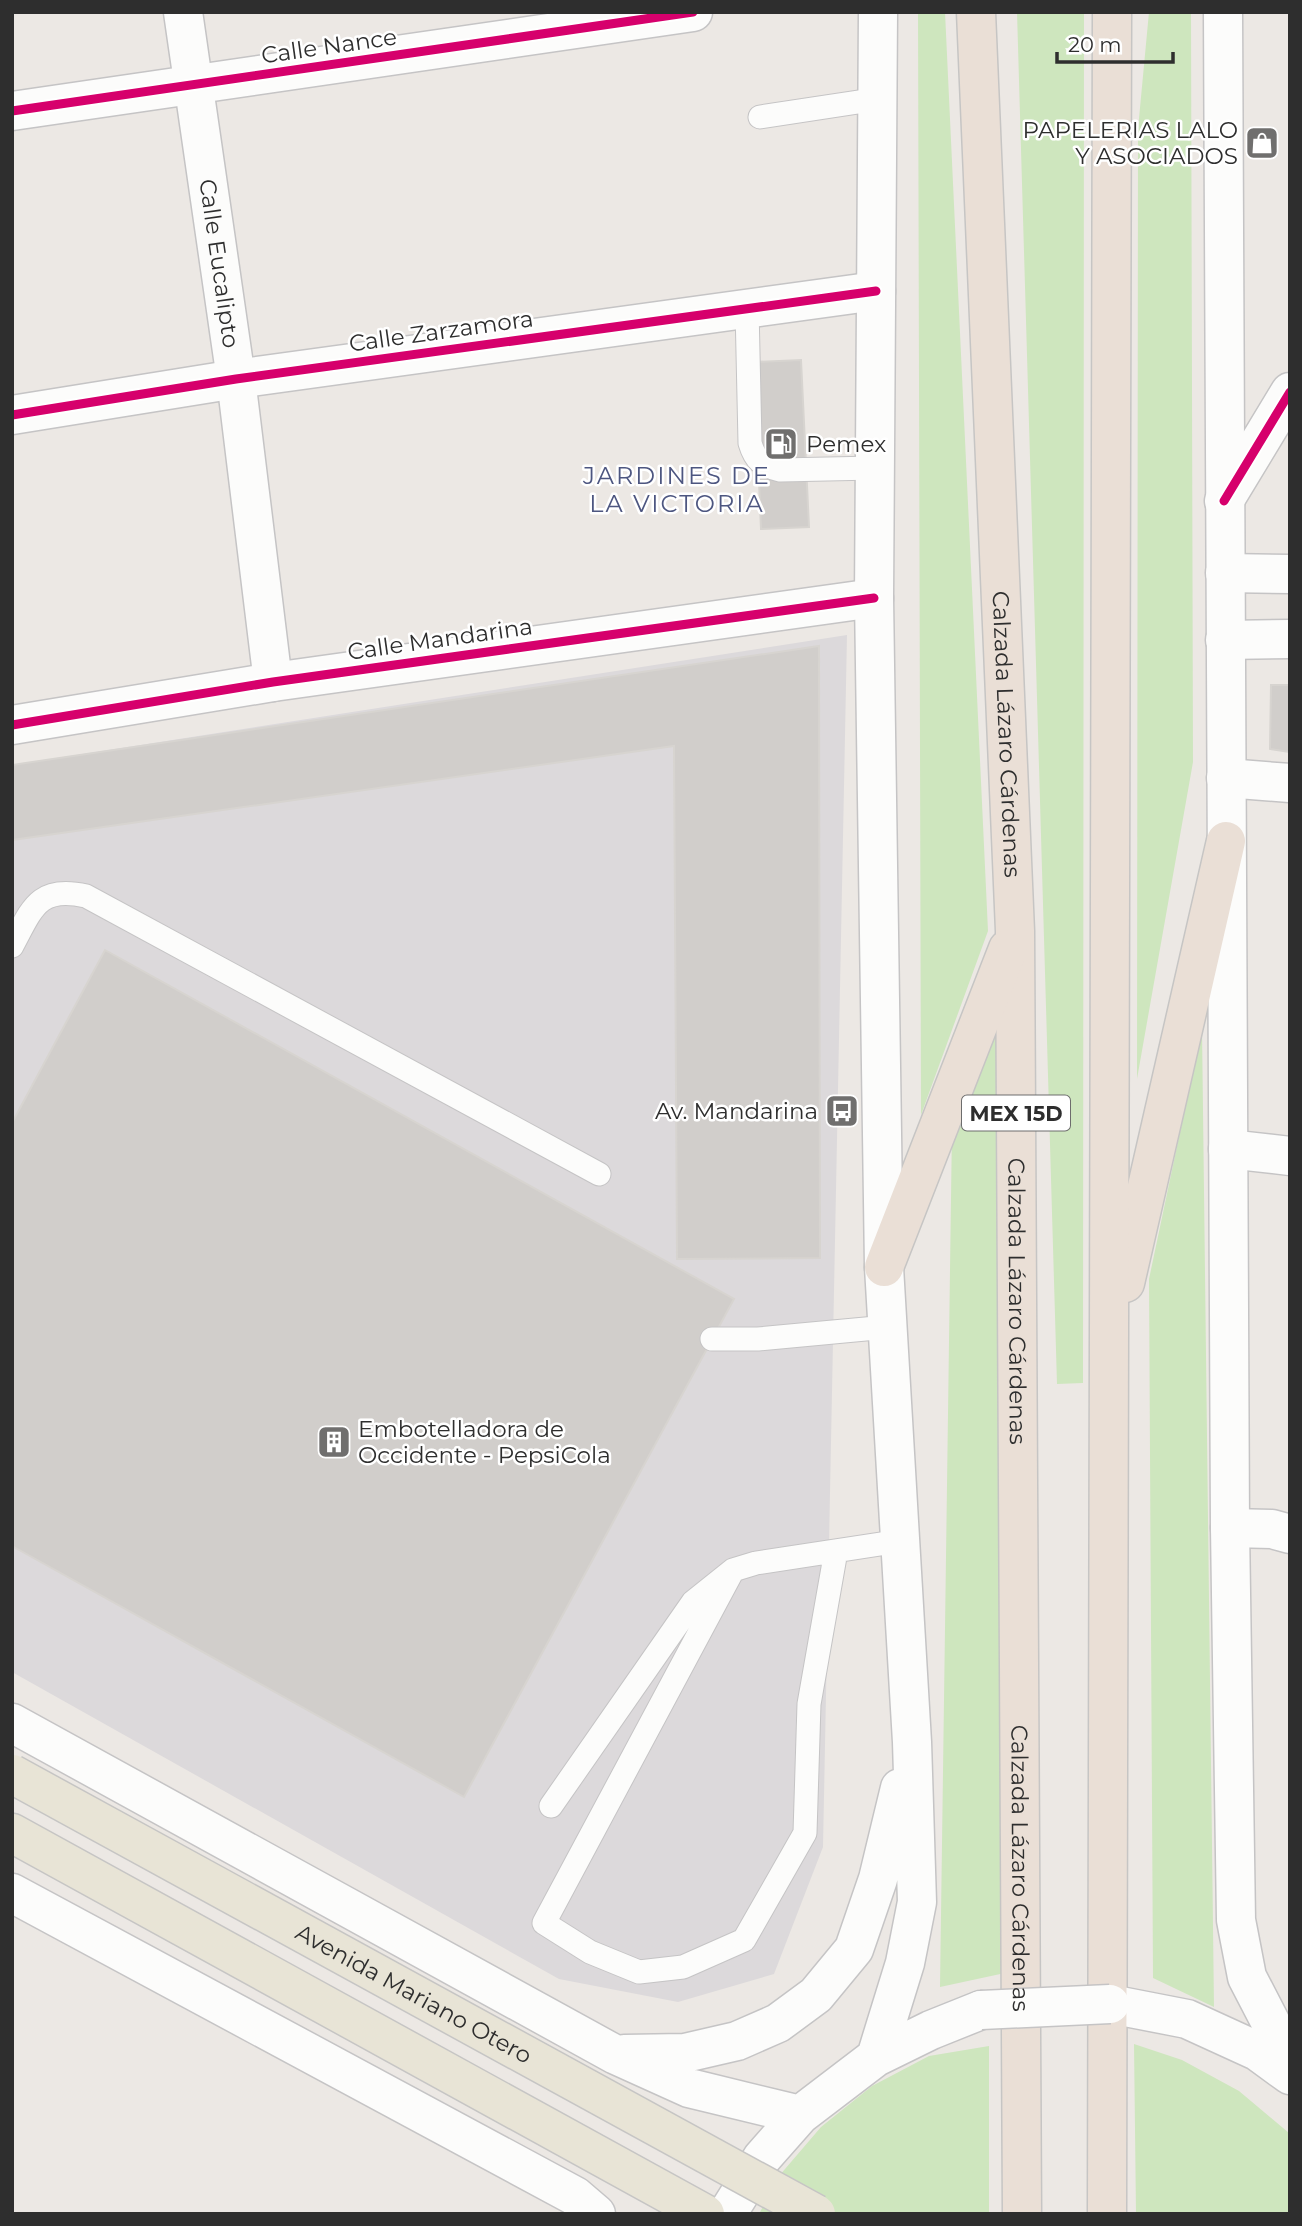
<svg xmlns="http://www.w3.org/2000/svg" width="1302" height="2226" font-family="Montserrat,sans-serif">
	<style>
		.industrial { fill: #dcd9db }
		.green { fill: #cee6be }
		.building { fill: #d1cecb; stroke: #d7d4d0; stroke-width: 2 }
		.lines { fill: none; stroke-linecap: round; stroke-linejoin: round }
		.service-casing { stroke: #c5c4c5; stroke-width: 25 }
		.minor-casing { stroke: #c5c4c5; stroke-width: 41 }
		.secondary-casing { stroke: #c5c4c5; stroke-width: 41 }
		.primary-casing { stroke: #c6c5c4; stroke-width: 41 }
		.motorway-casing { stroke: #c6c5c4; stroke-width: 41 }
		.service { stroke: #fcfcfb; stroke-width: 23 }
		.minor { stroke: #fcfcfb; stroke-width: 38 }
		.secondary { stroke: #fcfcfb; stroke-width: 38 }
		.primary { stroke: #e8e4d6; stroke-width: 38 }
		.motorway { stroke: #eadfd6; stroke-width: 38 }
		.secondary-bridge-casing { stroke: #c5c4c5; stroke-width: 41; stroke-linecap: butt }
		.primary-bridge-casing { stroke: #c6c5c4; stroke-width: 41; stroke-linecap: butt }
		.secondary-bridge { stroke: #fcfcfb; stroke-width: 38 }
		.primary-bridge { stroke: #e8e4d6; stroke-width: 38 }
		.cycleway-casing { stroke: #fff; stroke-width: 13 }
		.cycleway { stroke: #d6006c; stroke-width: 9 }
		.labels { text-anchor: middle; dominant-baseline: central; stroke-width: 5; stroke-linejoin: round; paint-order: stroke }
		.shield { fill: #fff; stroke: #6d6d6d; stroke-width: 2 }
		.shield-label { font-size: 21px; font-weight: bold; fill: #2e2e2e }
		.street-label { font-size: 23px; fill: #2e2e2e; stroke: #fff }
		.poi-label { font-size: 23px; fill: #2e2e2e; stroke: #fff; text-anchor: end }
		.neighbourhood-label { font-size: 24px; letter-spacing: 2px; fill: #4d5680; stroke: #fff }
	</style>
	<rect width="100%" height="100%" fill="#ece8e4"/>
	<path class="industrial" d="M847,635L823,1847L774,1974L678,2002L559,1979L12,1672V765Z"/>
	<path class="green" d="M918,12H945L988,931L921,1115Z
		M1017,12H1084L1083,1383L1057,1384Z
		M1149,12H1191L1193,762L1137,1079L1138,129Z
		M996,1008L1005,1973L940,1987L952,1127Z
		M1202,1028L1214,2007L1153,1978L1149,1279Z
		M1134,2044L1182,2060L1239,2091L1289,2133L1290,2214H1136Z
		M989,2046V2214H759L779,2176L821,2127L872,2086L929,2056Z"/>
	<path class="building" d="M801,360L809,527L761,529L754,362Z
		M819,646L820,1258L677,1259L674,746L12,840V765Z
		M1271,685H1290V752L1270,749Z
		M105,950L734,1299L464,1797L12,1546V1123Z"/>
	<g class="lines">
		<defs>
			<path id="service" d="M760,117L878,99
				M747,308L750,443C755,460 762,466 780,470L875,468
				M12,946C32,909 38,885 86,896L599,1174
				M712,1339H758L887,1327
				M733,1570L544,1923L590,1952L639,1972L683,1967L744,1940L805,1833L809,1704L836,1551
				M551,1806L693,1602L733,1570L756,1563L900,1541"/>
			<g id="minor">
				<path id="s1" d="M183,12L236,379L273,682"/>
				<path d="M12,111L693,12"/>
				<path d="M12,415L236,379L876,291"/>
				<path d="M1224,501L1290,392"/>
				<path d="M1225,573L1290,574"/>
				<path d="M1225,640L1290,639"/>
				<path d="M12,725L273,682L874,598"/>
				<path d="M1226,778L1290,783"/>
				<path d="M1228,1149L1290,1156"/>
				<path d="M1230,1528L1272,1529L1290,1534"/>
			</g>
			<path id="secondary" d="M1223,12L1230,1528L1236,1920L1247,1977L1290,2060
				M12,1723L616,2055L689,2088L800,2115
				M12,1893L575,2196L596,2214
				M1110,2004L1187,2019L1257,2051L1290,2075
				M624,2054L685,2053L737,2041L778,2023L816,1995L854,1949L878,1879L900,1788
				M876,2057L905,1963L917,1902L912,1742L884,1267L874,598L878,12
				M727,2214L762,2158L800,2115L876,2057L931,2030L981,2010"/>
			<path id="primary" d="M12,1833L705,2214"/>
			<g id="motorway">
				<path id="s2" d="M976,12L1015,931L1022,2214"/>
				<path d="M884,1267L1008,949"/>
				<path d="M1125,1283L1226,841"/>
				<path d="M1107,2214L1112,12"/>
			</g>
		</defs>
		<use href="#service" class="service-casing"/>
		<use href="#minor" class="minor-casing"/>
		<use href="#secondary" class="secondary-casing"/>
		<use href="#primary" class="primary-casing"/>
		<use href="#motorway" class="motorway-casing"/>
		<use href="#service" class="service"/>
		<use href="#minor" class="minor"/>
		<use href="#secondary" class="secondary"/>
		<use href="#primary" class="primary"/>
		<use href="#motorway" class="motorway"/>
		<defs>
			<path id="secondary-bridge" d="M981,2010L1110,2004"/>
			<g id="primary-bridge">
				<path id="s3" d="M12,1774L816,2214"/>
			</g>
		</defs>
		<use href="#secondary-bridge" class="secondary-bridge-casing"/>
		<use href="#primary-bridge" class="primary-bridge-casing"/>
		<use href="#secondary-bridge" class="secondary-bridge"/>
		<use href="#primary-bridge" class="primary-bridge"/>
		<defs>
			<path id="cycleway" d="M12,111L693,12
				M12,415L236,379L876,291
				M1224,501L1290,392
				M12,725L273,682L874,598"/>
		</defs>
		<use href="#cycleway" class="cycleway-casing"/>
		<use href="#cycleway" class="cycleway"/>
	</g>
	<defs>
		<symbol id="shop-square" viewBox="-11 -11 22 22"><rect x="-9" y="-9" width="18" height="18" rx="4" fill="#706f6e" stroke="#fff"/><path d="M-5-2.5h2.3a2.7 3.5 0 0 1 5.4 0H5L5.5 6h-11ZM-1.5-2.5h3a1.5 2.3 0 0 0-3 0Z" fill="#fff"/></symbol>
		<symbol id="fuel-square" viewBox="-11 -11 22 22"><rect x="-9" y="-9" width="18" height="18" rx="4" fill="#706f6e" stroke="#fff"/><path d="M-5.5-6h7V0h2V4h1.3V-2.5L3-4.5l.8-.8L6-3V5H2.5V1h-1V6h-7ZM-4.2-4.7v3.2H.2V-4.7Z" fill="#fff"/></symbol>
		<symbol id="bus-square" viewBox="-11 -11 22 22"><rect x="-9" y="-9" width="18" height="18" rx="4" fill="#706f6e" stroke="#fff"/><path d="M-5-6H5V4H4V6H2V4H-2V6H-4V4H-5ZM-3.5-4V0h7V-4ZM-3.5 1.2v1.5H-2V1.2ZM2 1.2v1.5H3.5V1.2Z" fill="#fff"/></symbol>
		<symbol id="building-square" viewBox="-11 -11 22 22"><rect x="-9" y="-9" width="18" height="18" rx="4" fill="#706f6e" stroke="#fff"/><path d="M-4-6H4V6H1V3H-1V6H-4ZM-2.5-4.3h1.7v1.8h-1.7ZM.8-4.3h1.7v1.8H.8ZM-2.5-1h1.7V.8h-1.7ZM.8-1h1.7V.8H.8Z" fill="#fff"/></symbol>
	</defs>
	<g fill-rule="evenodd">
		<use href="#shop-square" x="1243" y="124" width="38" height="38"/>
		<use href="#fuel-square" x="762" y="425" width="38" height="38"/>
		<use href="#bus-square" x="823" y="1092" width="38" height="38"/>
		<use href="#building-square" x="315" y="1423" width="38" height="38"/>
	</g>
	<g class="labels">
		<rect class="shield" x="962" y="1095.5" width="108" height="35" rx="5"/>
		<g class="shield-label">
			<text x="1016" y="1113">MEX 15D</text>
		</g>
		<g class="street-label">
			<text transform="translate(329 46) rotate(-8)">Calle Nance</text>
			<text stroke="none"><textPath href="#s1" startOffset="254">Calle Eucalipto</textPath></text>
			<text transform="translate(441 331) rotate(-8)">Calle Zarzamora</text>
			<text transform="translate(440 639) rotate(-8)">Calle Mandarina</text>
			<text stroke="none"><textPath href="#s2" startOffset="723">Calzada Lázaro Cárdenas</textPath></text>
			<text stroke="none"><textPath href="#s2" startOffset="1290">Calzada Lázaro Cárdenas</textPath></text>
			<text stroke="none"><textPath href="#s2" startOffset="1857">Calzada Lázaro Cárdenas</textPath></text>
			<text stroke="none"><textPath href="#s3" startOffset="458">Avenida Mariano Otero</textPath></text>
		</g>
		<g class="poi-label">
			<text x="1238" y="130">PAPELERIAS LALO<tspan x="1238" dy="26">Y ASOCIADOS</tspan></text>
			<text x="806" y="444" text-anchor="start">Pemex</text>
			<text x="818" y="1111">Av. Mandarina</text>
			<text x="358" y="1429" text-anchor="start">Embotelladora de<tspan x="358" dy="26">Occidente - PepsiCola</tspan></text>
		</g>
		<g class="neighbourhood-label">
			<text x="677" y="475">JARDINES DE<tspan x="677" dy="28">LA VICTORIA</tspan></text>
		</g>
	</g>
	<rect width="1302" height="2226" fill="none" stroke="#2e2e2e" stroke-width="28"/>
	<path d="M1057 52v10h116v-10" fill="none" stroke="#2e2e2e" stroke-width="3.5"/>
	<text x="1068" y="52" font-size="21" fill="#2e2e2e" stroke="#ffffff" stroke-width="5" paint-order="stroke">20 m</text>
</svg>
